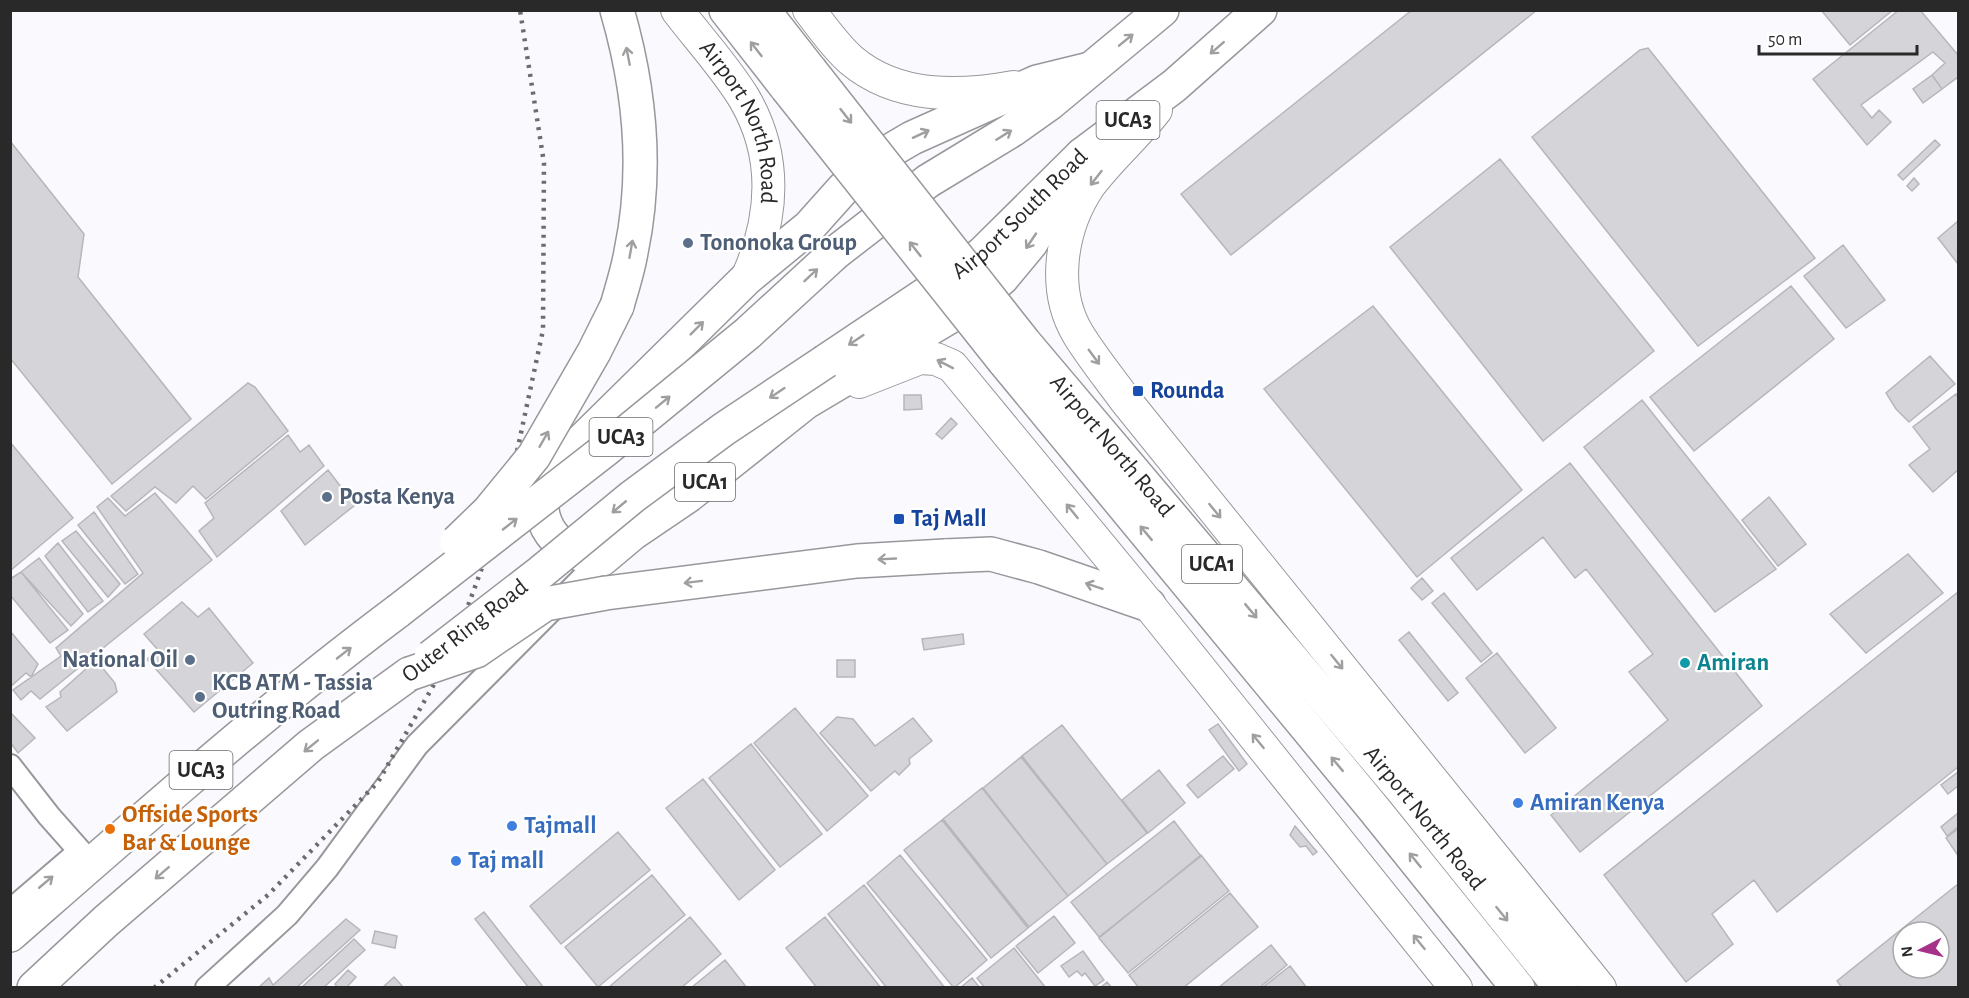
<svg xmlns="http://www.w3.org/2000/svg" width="1969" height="998" font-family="'Alegreya Sans',sans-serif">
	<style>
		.building { fill: #d5d5d9; stroke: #b7b6ba; stroke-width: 1.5; fill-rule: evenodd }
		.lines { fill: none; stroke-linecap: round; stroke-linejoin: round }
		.street-casing { stroke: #98979b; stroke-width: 26 }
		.secondary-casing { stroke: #98979b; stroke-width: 34 }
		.primary-casing { stroke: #98979b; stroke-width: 36 }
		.street { stroke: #fff; stroke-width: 22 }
		.secondary { stroke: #fff; stroke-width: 32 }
		.primary { stroke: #fff; stroke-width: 33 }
		.rail { stroke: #6c6c6e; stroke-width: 4.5; stroke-dasharray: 3 6; stroke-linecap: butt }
		.primary-bridge-casing { stroke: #98979b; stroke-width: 36; stroke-linecap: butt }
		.primary-bridge { stroke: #fff; stroke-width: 33 }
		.oneway { stroke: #9f9f9f }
		.service-dot { fill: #5c6f8a; stroke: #fff; stroke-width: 2 }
		.transit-dot { fill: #1a4fb4; stroke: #fff; stroke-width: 2 }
		.culture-dot { fill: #0f9aa8; stroke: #fff; stroke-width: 2 }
		.shop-dot { fill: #3f7fe0; stroke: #fff; stroke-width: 2 }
		.food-dot { fill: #e8710a; stroke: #fff; stroke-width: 2 }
		.labels { text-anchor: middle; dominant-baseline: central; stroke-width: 4.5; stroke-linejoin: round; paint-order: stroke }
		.shield { fill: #fff; stroke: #69696a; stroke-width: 1.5 }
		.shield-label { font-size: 22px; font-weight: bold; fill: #29292a }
		.street-label { font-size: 24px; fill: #29292a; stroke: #fff }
		.service-label { font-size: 24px; font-weight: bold; fill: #4e5e75; stroke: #fff; text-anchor: start }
		.transit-label { font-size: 24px; font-weight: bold; fill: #164399; stroke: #fff; text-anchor: start }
		.culture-label { font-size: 24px; font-weight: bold; fill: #0d838f; stroke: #fff; text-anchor: start }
		.shop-label { font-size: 24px; font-weight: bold; fill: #366cbe; stroke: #fff; text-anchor: start }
		.food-label { font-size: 24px; font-weight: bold; fill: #c56008; stroke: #fff; text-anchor: start }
	</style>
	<rect width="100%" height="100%" fill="#faf9fd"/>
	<path class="building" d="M1412,10H1537L1231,255L1181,194Z
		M1821,10H1893L1850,45Z
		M1899,10H1920L1958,55V77L1942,89L1932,75L1945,63L1933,52L1861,105L1872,118L1879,110L1891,122L1867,145L1813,79Z
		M1648,48L1815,258L1698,346L1532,137L1640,50Z
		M1932,75L1942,89L1923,103L1913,89Z
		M1935,140L1940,145L1903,180L1898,175Z
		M10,141L84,234L78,277L191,419L112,484L10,358Z
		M1500,159L1654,351L1543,441L1390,247Z
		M1914,178L1919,184L1912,191L1907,186Z
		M1958,221V264L1938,238Z
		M1843,245L1885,300L1846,328L1804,276Z
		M1791,286L1834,339L1694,451L1650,397Z
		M1373,306L1522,490L1417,577L1264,389Z
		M1930,356L1955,384L1909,422L1896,409L1886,393Z
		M248,383L255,387L288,431L206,499L193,486L176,503L155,487L126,511L111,496Z
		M1956,394L1958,398V470L1933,492L1909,465L1930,449L1913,427Z
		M904,395H921L922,409L904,410Z
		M1642,400L1776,569L1715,612L1584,447Z
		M951,418L957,424L942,439L936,434Z
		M288,435L300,452L309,445L324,466L217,557L199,531L214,518L205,503Z
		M10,442L73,518L10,571Z
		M1570,463L1762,706L1580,852L1551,815L1668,720L1629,672L1653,654L1586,569L1575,578L1543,537L1477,590L1451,558Z
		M328,470L355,505L305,545L281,511Z
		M155,493L212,560L40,699L31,691L21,700L13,690L61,656L56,648L143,573L97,507L108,498L125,516Z
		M1769,497L1806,544L1778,566L1742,520Z
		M94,512L138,574L125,584L78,525Z
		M76,531L120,584L108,597L62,541Z
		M58,543L103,601L88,612L45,556Z
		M1908,554L1943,593L1866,653L1830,614Z
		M39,558L83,614L71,626L21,572Z
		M21,572L68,630L50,643L10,595V579Z
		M1422,578L1433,591L1422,600L1411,588Z
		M1958,592V767L1777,912L1754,880L1712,914L1733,944L1686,982L1604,875Z
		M1444,593L1492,653L1481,662L1432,603Z
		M182,602L198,617L209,608L253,663L194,712L147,659L158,650L144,634Z
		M10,631L38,664L31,677L26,673L10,687Z
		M1409,632L1458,693L1448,701L1399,640Z
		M963,634L964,644L924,650L922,639Z
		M1497,653L1556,728L1525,753L1466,678Z
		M96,660L115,683L117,692L67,731L46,707L61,697L60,692Z
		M837,660H855V677H837Z
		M795,708L868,796L827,831L754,743Z
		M10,712L35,738L18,753L10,742Z
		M837,717L853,719L875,746L913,718L932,741L909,759L910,764L899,775L895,771L871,791L820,733Z
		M1218,724L1247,764L1239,771L1209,730Z
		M1062,725L1147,833L1107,864L1022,756Z
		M751,744L822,834L780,867L709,778Z
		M1223,756L1234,769L1198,798L1187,785Z
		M1021,757L1107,864L1068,896L983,788Z
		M1159,770L1185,803L1148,833L1122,800Z
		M1958,772V786L1948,794L1941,785Z
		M703,779L775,870L739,900L666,808Z
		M982,788L1068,896L1029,927L943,819Z
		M1958,813V827L1947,836L1941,827Z
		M942,820L1028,928L991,958L904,850Z
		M1174,821L1201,856L1099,937L1071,902Z
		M1295,826L1317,852L1313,855L1306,846L1300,847L1290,835Z
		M1958,829V853L1957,854L1946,838Z
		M618,832L650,870L561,944L530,906Z
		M900,855L987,960L954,988L867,883Z
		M1201,855L1229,891L1128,973L1099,938Z
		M652,875L685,915L598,987L565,947Z
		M1958,884V988H1842L1837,981ZM1903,932H1939V968H1903Z
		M864,885L945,988H887L828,914Z
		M1230,893L1258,927L1183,988H1139L1129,975Z
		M484,912L544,988H529L475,919Z
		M1054,916L1075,943L1038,973L1016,946Z
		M690,917L721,954L681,988H608Z
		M825,917L881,988H817L786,948Z
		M346,919L360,930L296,988H258L269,978L273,985Z
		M375,931L397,936L395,948L372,943Z
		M354,939L365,950L323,988H301Z
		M1271,945L1287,965L1259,988H1218Z
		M1014,948L1046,988H985L977,978Z
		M1083,951L1104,980L1095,986L1085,973L1082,976L1077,971L1069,977L1061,966Z
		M725,960L747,988H691Z
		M1290,966L1307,988H1262Z
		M348,970L356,977L346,988H338L335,984Z
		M394,977L404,988H382Z
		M972,978L980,988H960Z
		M1107,982L1112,988H1100Z"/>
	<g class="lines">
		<defs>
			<path id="street" d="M10,766L49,816L80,851L10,911
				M207,988L287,915L327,868L417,745L602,559"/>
			<g id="secondary">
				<path id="s1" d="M677,10C699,39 725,67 744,98C778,156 774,218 747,278"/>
				<path d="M809,10C822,27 835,46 851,60C897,99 959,97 1014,87"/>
				<path d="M1156,110C1135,137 1109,159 1089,186C1061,228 1051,289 1078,334C1092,357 1110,379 1126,401L1600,988"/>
				<path d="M859,382L920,358L936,359L952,366L1149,605L1456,988"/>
			</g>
			<g id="primary">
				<path d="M726,10L787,88"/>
				<path d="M763,10L810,70"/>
				<path d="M1082,155L1031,243L1002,278L976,301L806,402L689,495L633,533L602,559C555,554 533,523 544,478L747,278L809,227L843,189L895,148L912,138L1037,82L1090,69"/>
				<path d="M835,253L928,181L1012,130L1050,103L1162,10"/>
				<path d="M617,306C622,288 628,270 631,252C648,171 640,89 617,10"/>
				<path id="s2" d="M1024,342L1400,787L1561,988"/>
				<path id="s3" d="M826,361L950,278L982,254L1082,155L1174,86L1260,10"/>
				<path d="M1004,361L1374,809L1518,988"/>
				<path d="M945,556L991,554L1039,567L1149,605"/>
				<path d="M10,935C137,824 263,712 398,611"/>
				<path d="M34,988L106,921L311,745L409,674"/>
			</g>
		</defs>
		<use href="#street" class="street-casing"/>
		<use href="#secondary" class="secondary-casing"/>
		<use href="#primary" class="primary-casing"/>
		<use href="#street" class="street"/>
		<use href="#secondary" class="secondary"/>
		<use href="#primary" class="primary"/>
		<path class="rail" d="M154,988L268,895L378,782L448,660L506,503L543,330L544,163L520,10"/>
		<defs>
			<path id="primary-bridge" d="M810,70L1024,342
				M787,88L1004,361
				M457,542L489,511L534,456L594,352L617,306
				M398,611L605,450L748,333L835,253
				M431,657L541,572L632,497L724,429L826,361
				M409,674L476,651L545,604L606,593L857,561L945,556"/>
		</defs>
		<use href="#primary-bridge" class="primary-bridge-casing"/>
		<use href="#primary-bridge" class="primary-bridge"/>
	</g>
	<defs><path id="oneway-shaft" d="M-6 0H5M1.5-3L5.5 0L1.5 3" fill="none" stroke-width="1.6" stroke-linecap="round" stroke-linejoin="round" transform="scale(1.5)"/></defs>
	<g class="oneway">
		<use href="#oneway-shaft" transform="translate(1126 40) rotate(-39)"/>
		<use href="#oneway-shaft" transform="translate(1217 48) rotate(139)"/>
		<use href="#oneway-shaft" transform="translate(756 49) rotate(-128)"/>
		<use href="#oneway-shaft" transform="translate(628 56) rotate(-101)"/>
		<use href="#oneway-shaft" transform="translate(846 116) rotate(52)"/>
		<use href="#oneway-shaft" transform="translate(921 134) rotate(-25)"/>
		<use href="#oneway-shaft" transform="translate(1004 135) rotate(-32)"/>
		<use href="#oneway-shaft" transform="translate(1096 178) rotate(128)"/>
		<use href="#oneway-shaft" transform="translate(1031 241) rotate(124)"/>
		<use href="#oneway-shaft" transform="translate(631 249) rotate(-80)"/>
		<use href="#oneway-shaft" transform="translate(915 249) rotate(-128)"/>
		<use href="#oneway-shaft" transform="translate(811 275) rotate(-43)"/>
		<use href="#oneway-shaft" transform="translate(697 328) rotate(-45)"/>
		<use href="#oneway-shaft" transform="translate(856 340) rotate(146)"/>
		<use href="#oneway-shaft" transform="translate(1094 357) rotate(54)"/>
		<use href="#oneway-shaft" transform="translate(945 364) rotate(-153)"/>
		<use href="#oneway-shaft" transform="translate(777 393) rotate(146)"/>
		<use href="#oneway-shaft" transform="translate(663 402) rotate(-39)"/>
		<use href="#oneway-shaft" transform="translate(544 439) rotate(-60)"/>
		<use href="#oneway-shaft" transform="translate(619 507) rotate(140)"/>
		<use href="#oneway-shaft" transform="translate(1072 511) rotate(-129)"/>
		<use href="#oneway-shaft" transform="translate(1215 511) rotate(51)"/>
		<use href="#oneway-shaft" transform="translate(510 524) rotate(-38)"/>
		<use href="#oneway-shaft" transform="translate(1146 533) rotate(-130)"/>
		<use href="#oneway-shaft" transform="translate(887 559) rotate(177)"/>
		<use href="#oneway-shaft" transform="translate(693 582) rotate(173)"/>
		<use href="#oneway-shaft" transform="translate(1094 586) rotate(-161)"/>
		<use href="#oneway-shaft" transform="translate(1251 611) rotate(50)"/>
		<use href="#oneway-shaft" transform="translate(344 653) rotate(-38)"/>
		<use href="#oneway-shaft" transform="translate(1337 662) rotate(51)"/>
		<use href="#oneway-shaft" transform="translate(1258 741) rotate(-129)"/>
		<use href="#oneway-shaft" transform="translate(311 746) rotate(141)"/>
		<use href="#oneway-shaft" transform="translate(1337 764) rotate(-130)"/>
		<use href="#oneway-shaft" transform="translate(1415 860) rotate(-129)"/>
		<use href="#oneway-shaft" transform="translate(162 873) rotate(139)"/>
		<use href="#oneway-shaft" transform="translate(46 882) rotate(-40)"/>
		<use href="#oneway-shaft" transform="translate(1502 914) rotate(51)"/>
		<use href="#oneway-shaft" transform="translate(1419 942) rotate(-129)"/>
	</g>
	<g class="service-dot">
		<circle cx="688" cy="243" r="6"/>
		<circle cx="327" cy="497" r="6"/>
		<circle cx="190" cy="660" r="6"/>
		<circle cx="200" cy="697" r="6"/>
	</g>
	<g class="transit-dot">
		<rect x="1132" y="385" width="12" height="12" rx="3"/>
		<rect x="893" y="513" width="12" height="12" rx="3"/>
	</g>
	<circle class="culture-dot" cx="1685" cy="663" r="6"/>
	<g class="shop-dot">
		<circle cx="1518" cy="803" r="6"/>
		<circle cx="512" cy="826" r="6"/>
		<circle cx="456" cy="861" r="6"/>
	</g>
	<circle class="food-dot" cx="110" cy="829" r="6"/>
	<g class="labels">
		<g class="shield">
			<rect x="1096.5" y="101" width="63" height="38" rx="4.5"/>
			<rect x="589.5" y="418" width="63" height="38" rx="4.5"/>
			<rect x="675" y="463" width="60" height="38" rx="4.5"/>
			<rect x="1182" y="545" width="60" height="38" rx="4.5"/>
			<rect x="169.5" y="751" width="63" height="38" rx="4.5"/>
		</g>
		<g class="shield-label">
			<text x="1128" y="120">UCA3</text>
			<text x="621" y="437">UCA3</text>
			<text x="705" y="482">UCA1</text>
			<text x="1212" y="564">UCA1</text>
			<text x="201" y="770">UCA3</text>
		</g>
		<g class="street-label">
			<text stroke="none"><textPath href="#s1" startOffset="132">Airport North Road</textPath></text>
			<text stroke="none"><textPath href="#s3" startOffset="244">Airport South Road</textPath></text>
			<text stroke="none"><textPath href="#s2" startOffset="136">Airport North Road</textPath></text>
			<text transform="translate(465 631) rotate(-38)">Outer Ring Road</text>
			<text stroke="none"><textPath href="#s2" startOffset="622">Airport North Road</textPath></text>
		</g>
		<g class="service-label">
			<text x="700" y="243">Tononoka Group</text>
			<text x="339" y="497">Posta Kenya</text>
			<text x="178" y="660" text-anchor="end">National Oil</text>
			<text x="212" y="683">KCB ATM - Tassia<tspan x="212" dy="28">Outring Road</tspan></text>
		</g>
		<g class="transit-label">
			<text x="1150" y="391">Rounda</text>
			<text x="911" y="519">Taj Mall</text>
		</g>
		<g class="culture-label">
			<text x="1697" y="663">Amiran</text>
		</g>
		<g class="shop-label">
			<text x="1530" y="803">Amiran Kenya</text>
			<text x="524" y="826">Tajmall</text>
			<text x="468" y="861">Taj mall</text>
		</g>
		<g class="food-label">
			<text x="122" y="815">Offside Sports<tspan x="122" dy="28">Bar &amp; Lounge</tspan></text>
		</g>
	</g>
	<rect width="1969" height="998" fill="none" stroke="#29292a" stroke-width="24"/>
	<g transform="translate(1921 950) rotate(263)"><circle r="28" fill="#ffffff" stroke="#a9a9aa" stroke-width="1.5"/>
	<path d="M0-4.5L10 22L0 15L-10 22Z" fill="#a6318a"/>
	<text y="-9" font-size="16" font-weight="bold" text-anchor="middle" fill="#29292a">N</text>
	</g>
	<path d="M1759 45v9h158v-9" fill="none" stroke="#29292a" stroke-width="3"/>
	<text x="1768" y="45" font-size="18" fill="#29292a" stroke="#ffffff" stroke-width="4.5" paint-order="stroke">50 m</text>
</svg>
